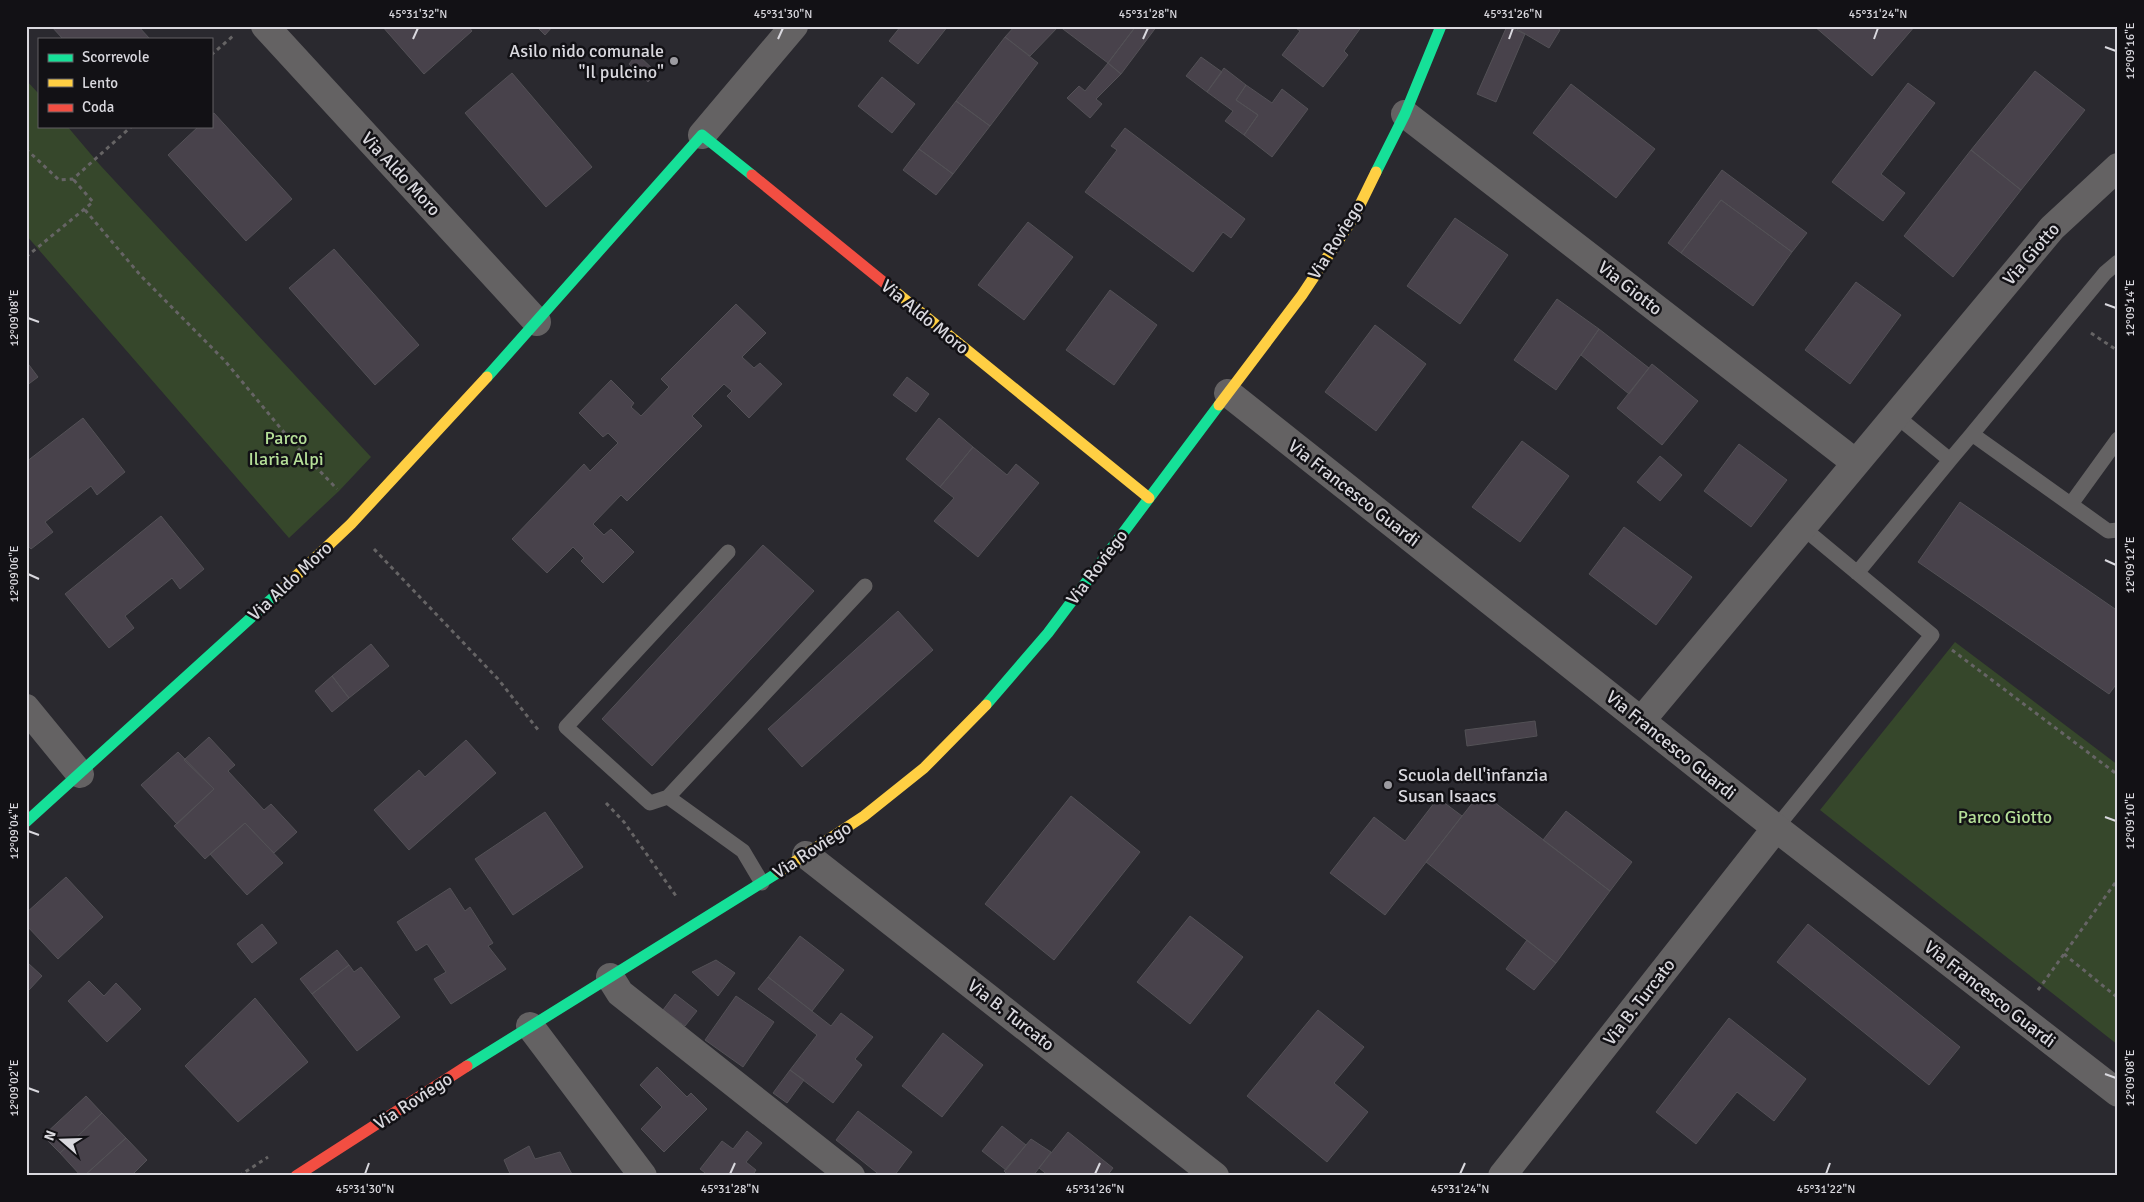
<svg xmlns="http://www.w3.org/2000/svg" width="2144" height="1202" font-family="Signika,sans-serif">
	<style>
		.green { fill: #36472b }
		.building { fill: #48424b; stroke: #535156 }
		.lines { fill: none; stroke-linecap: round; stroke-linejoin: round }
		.path { stroke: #666465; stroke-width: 3; stroke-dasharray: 4 4; stroke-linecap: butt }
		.lane { stroke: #646263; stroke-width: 15 }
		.street { stroke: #646263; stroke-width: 28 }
		.fast { stroke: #16e098; stroke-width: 11 }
		.slow { stroke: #ffcf43; stroke-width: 11 }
		.jam { stroke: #f24e42; stroke-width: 11 }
		.ticks { fill: none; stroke: #d9d8de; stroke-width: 2 }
		.poi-dot { fill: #9c9ba1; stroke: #121115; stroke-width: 2 }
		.labels { text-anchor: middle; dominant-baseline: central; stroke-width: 5; stroke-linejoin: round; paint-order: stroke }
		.poi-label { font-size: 18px; fill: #d9d8de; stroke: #121115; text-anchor: end }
		.street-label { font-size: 18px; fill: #d9d8de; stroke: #121115 }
		.park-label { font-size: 18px; fill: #b5df98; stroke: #121115 }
		.neatline { fill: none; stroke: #d9d8de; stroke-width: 2 }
		.ticks-label { font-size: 12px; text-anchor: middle; fill: #d9d8de }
	</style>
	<rect width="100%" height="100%" fill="#2a292f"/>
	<path class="green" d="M26,80L39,94V126H67L100,165L371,457L339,491L289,538L26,235Z
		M1955,642L2118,765V1045L1820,810Z"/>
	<path class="building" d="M51,26H138L150,39H63Z
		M382,26H468L472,31L424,74Z
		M536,26H553L545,35Z
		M901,26H948L918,64L889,41Z
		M1015,26H1059L1030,56L1005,37Z
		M1059,26H1136L1108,63Z
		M1136,26H1157L1121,74L1108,63Z
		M1293,26H1362L1344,51L1348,55L1323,87L1282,55L1300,31Z
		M1507,26L1525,34L1496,102L1477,94Z
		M1516,26H1554L1560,30L1549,48L1515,28Z
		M1814,26H1915L1872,76Z
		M1005,37L1038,63L990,126L956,101Z
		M637,54L656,72L648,82L629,64Z
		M1201,57L1222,72L1207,92L1186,76Z
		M1108,63L1121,74L1096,99L1102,104L1090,118L1067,98L1079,86L1085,91Z
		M1224,68L1246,85L1236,100L1258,115L1244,135L1225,121L1233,111L1207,92Z
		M2035,71L2085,110L2021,190L1971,150Z
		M512,73L592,167L546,207L465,113Z
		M882,77L915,104L892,133L858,106Z
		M1908,83L1935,103L1881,174L1905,193L1883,221L1832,182Z
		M1571,84L1655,149L1616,198L1533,133Z
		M1246,85L1272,103L1282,89L1308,109L1272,157L1244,135L1258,115L1236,100Z
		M956,101L990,126L953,174L919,149Z
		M214,113L292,199L246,241L168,155L199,126H211V115Z
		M1125,128L1245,219L1231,238L1223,232L1193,272L1085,192L1117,150L1111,146Z
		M919,149L953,174L936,195L903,170Z
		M1971,150L2021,190L1953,277L1904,236Z
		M1722,170L1807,233L1792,252L1721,200L1681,253L1668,243Z
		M1721,200L1792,252L1753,306L1681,253Z
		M1455,218L1508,255L1460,324L1407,286Z
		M1028,222L1073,257L1024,320L978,285Z
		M334,249L419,345L375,385L289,288Z
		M1856,282L1901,315L1850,384L1805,350Z
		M1110,290L1157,325L1114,385L1066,350Z
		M1557,299L1599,329L1556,390L1514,360Z
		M736,304L766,333L742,357L754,368L760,363L782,384L749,418L727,396L732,391L724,384L692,416L702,426L627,501L621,495L593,524L604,535L611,529L634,552L603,583L581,561L584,558L573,547L547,573L512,539L584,464L590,471L618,443L608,433L603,437L579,413L611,380L634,403L631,407L641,416L669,387L661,379Z
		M1375,325L1426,364L1376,431L1325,392Z
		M1599,329L1649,368L1629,394L1581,355Z
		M26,361L38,377L26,386Z
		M1652,364L1698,401L1662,445L1617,408Z
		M907,377L929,394L916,412L893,395Z
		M83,418L125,472L97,495L91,486L45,522L53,532L31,549L26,544V462Z
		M939,418L973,447L940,487L906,459Z
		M1522,441L1569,476L1520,542L1472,507Z
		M1739,444L1787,480L1751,527L1704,491Z
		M973,447L1007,475L1016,464L1039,483L978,557L934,521L954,498L940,487Z
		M1660,456L1682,475L1660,501L1637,482Z
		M1960,502L2118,611V682L2109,694L1918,562Z
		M161,516L204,569L180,589L172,578L125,616L134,628L109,648L65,594Z
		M1624,527L1692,577L1656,625L1589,574Z
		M763,545L814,591L652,766L602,719Z
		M898,611L933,650L802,767L768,729Z
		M371,644L389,666L349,698L332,676Z
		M332,676L349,698L332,712L315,691Z
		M1535,721L1537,736L1467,746L1465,730Z
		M209,737L235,765L228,771L264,810L271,804L297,832L274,853L245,823L205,859L174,826L214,789L184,760Z
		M466,740L496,773L409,850L374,810L419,770L425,777Z
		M178,752L214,789L177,824L141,785Z
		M1481,792L1610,891L1556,963L1426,862Z
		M1071,796L1140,852L1054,960L985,904Z
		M1438,798L1462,816L1385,915L1330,873L1374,817L1405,841Z
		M1566,811L1632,862L1610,891L1543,840Z
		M545,812L583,867L513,915L475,859Z
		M245,823L283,863L247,895L210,854Z
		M66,877L103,917L58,959L26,925V913Z
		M450,888L465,911L470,907L493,943L488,946L506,969L451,1004L434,979L446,972L427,944L416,951L397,922Z
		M1190,916L1243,957L1190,1024L1137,982Z
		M262,924L277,943L252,963L237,944Z
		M1808,924L1960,1047L1929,1085L1777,962Z
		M800,936L844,970L812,1011L768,977Z
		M1527,940L1556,963L1534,990L1506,969Z
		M337,950L349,965L312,994L300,979Z
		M716,960L735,973L718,996L692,972Z
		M28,963L42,976L29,990L26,988Z
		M349,965L354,972L361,967L400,1017L357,1051L312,994Z
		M768,977L831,1026L841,1013L873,1037L855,1059L862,1065L833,1103L790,1070L817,1035L758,989Z
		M89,981L104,996L116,983L141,1009L107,1042L68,1001Z
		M675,994L697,1011L685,1026L663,1010Z
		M736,996L774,1022L743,1067L705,1040Z
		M255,998L308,1062L238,1122L185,1066Z
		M1318,1010L1364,1047L1334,1083L1368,1112L1327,1162L1247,1096Z
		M1729,1018L1806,1079L1774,1121L1737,1092L1696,1144L1656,1112Z
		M943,1033L983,1065L942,1117L902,1086Z
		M657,1067L687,1097L691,1093L707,1109L664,1152L641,1129L662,1107L640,1085Z
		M790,1070L804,1080L787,1103L773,1093Z
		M86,1096L102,1113L60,1153L43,1136Z
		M858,1111L912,1152L894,1176H881L836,1140Z
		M102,1113L126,1138L84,1176H81L60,1153Z
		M1002,1126L1026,1145L1006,1170L982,1151Z
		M747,1131L762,1143L746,1162L756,1170L752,1176H709L700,1169L722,1141L733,1149Z
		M1068,1132L1113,1168L1107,1176H1049L1039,1168Z
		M126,1138L147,1160L131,1176H84Z
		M1031,1139L1051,1152L1033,1176H1009L1004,1171Z
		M529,1146L535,1159L560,1152L573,1176H511L504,1160Z"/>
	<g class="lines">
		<path class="path" d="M211,55L233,36
			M26,149L59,180L73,179L132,126
			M85,210L141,276L225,361L292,442L337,489
			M26,257L93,202L73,179
			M2091,333L2118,351
			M374,549L498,679L539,731
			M1952,650L2118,775
			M606,803L624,822L676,896
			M2064,954L2118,998
			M2038,990L2118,879
			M239,1176L268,1157"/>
		<path class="lane" d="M1972,434L2105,273L2118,262
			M1950,460L1972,434L2108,531L2118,530
			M2071,504L2118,439
			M728,552L566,727L650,803L668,797L743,851L762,883
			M1857,573L1950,460L1895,415
			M668,797L865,586
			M1776,828L1932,635L1802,527"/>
		<path class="street" d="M265,26L537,322
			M1405,114L1856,463
			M702,135L794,26
			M1228,393L1776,828L2118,1093
			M26,708L80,774
			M1641,721L2052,228L2118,167
			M806,855L1215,1176
			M610,977L620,993L851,1176
			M530,1026L643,1176
			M1502,1176L1776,828"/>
		<path class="fast" d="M1376,172L1405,114L1441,26
			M487,377L702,135L752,175
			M986,705L1048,633L1219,405
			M26,822L277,594
			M467,1066L779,872"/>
		<path class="slow" d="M892,289L1149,498
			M1219,405L1302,295L1354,217L1376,172
			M277,594L351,524L487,377
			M779,872L864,816L924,768L986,705"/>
		<path class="jam" d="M752,175L892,289
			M296,1176L467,1066"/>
	</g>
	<path class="ticks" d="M413,39L418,28M778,39L783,28M1143,39L1148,28M1509,39L1513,28M1874,39L1878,28M2105,47L2116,51M2105,304L2116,308M28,318L39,322M2105,560L2116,565M28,574L39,579M2105,817L2116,821M28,831L39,835M2105,1074L2116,1078M28,1088L39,1092M365,1174L369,1163M730,1174L735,1163M1095,1174L1100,1163M1460,1174L1465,1163M1826,1174L1830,1163"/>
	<g class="poi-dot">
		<circle cx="674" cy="61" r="5"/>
		<circle cx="1388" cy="785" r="5"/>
	</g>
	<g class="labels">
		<g class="poi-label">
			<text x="664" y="51">Asilo nido comunale<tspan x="664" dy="21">"Il pulcino"</tspan></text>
			<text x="1398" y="775" text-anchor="start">Scuola dell'infanzia<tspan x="1398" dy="21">Susan Isaacs</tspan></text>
		</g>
		<g class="street-label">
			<text transform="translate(401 174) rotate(47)">Via Aldo Moro</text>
			<text transform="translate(1336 240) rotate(-58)">Via Roviego</text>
			<text transform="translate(2031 254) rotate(-49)">Via Giotto</text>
			<text transform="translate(1630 288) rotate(38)">Via Giotto</text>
			<text transform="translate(925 317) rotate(39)">Via Aldo Moro</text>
			<text transform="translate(1354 493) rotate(38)">Via Francesco Guardi</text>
			<text transform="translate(1097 567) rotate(-53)">Via Roviego</text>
			<text transform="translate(290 581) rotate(-43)">Via Aldo Moro</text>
			<text transform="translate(1671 745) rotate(39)">Via Francesco Guardi</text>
			<text transform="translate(812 850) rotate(-33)">Via Roviego</text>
			<text transform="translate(1990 994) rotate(38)">Via Francesco Guardi</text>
			<text transform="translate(1639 1002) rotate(-52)">Via B. Turcato</text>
			<text transform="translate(1011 1015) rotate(38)">Via B. Turcato</text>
			<text transform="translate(413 1101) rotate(-33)">Via Roviego</text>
		</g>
		<g class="park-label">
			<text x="286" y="438">Parco<tspan x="286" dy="21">Ilaria Alpi</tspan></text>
			<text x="2005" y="817">Parco Giotto</text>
		</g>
	</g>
	<rect width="2144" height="1202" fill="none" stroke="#121115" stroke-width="55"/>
	<rect x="38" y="38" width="175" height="90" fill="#121115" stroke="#626165"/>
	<rect x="48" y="54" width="25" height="8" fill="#16e098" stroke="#626165"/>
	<text x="82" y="62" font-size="15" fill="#d9d8de">Scorrevole</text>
	<rect x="48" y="79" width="25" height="8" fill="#ffcf43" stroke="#626165"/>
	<text x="82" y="88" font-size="15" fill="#d9d8de">Lento</text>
	<rect x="48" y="104" width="25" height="8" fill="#f24e42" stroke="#626165"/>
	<text x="82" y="112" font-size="15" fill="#d9d8de">Coda</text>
	<g transform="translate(62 1140) rotate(290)" stroke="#121115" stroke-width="4" paint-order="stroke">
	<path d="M0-4L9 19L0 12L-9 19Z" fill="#d9d8de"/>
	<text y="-8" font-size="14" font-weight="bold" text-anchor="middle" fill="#d9d8de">N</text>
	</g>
	<rect x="28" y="28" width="2088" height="1146" class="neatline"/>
	<g class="ticks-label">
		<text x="418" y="18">45°31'32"N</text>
		<text x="783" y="18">45°31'30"N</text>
		<text x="1148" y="18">45°31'28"N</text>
		<text x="1513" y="18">45°31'26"N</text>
		<text x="1878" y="18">45°31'24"N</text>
		<text transform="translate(2130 51) rotate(-90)" y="4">12°09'16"E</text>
		<text transform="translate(2130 308) rotate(-90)" y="4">12°09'14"E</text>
		<text transform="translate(14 318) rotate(-90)" y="4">12°09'08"E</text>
		<text transform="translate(2130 565) rotate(-90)" y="4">12°09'12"E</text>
		<text transform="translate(14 574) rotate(-90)" y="4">12°09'06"E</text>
		<text transform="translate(2130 821) rotate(-90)" y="4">12°09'10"E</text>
		<text transform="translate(14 831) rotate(-90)" y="4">12°09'04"E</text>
		<text transform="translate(2130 1078) rotate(-90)" y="4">12°09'08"E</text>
		<text transform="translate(14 1088) rotate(-90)" y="4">12°09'02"E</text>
		<text x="365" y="1193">45°31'30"N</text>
		<text x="730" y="1193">45°31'28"N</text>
		<text x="1095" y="1193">45°31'26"N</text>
		<text x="1460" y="1193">45°31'24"N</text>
		<text x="1826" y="1193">45°31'22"N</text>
	</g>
</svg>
